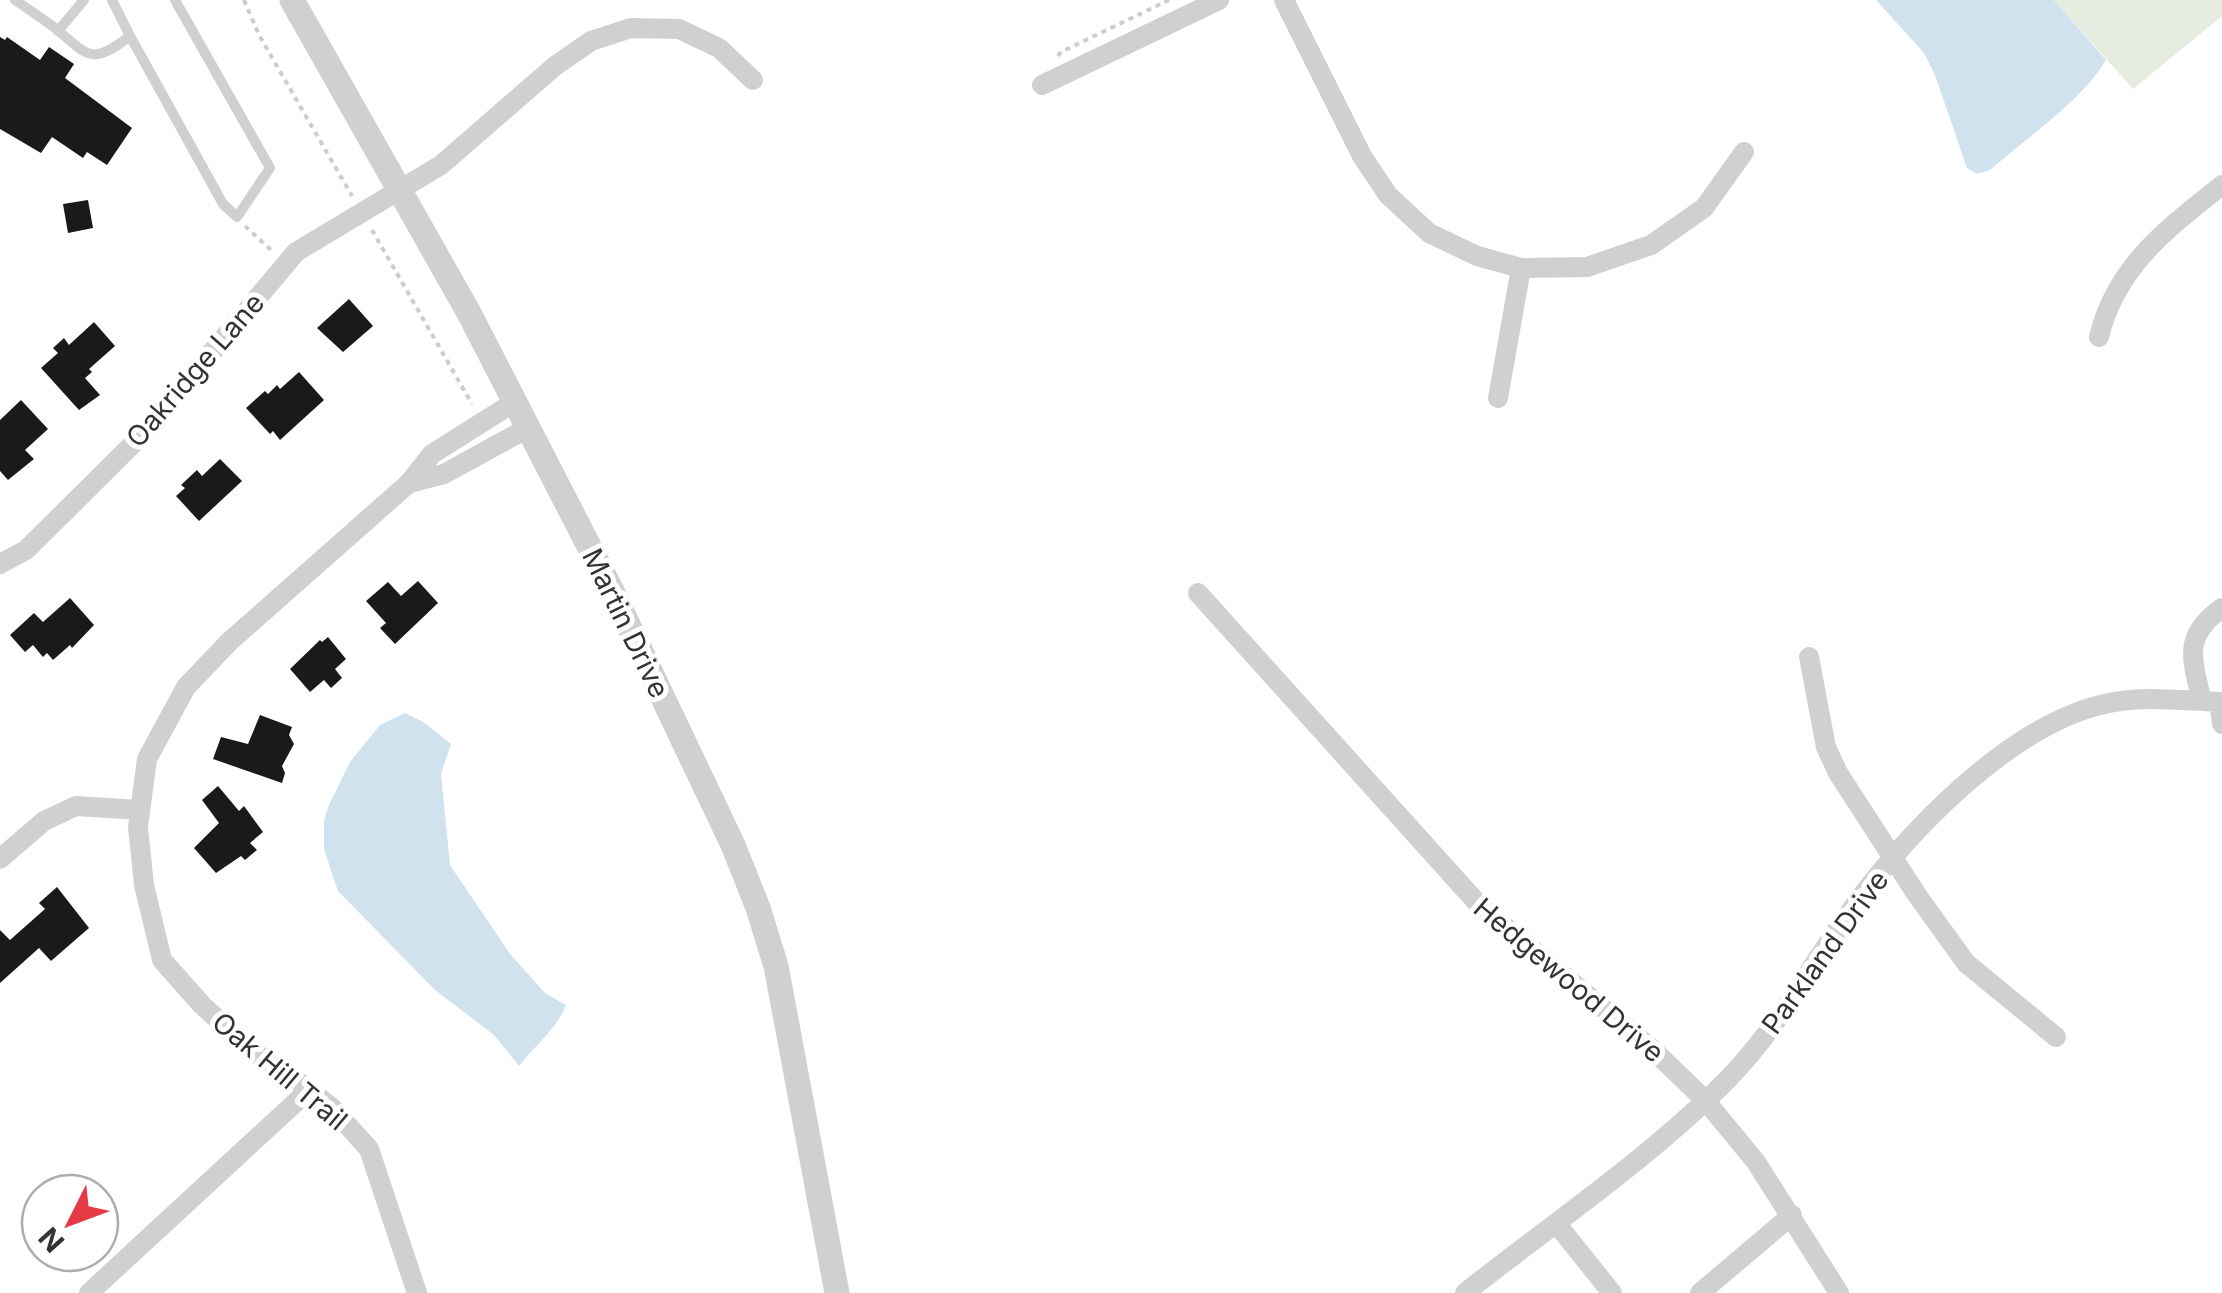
<svg xmlns="http://www.w3.org/2000/svg" width="2222" height="1293" font-family="Inter,sans-serif">
	<style>
		.green { fill: #e6ecdf }
		.water { fill: #cfe2ee }
		.building { fill: #1a1a1a }
		.lines { fill: none; stroke-linecap: round; stroke-linejoin: round }
		.path { stroke: #cdcdcd; stroke-width: 4; stroke-dasharray: 5 5; stroke-linecap: butt }
		.service { stroke: #d0d0d0; stroke-width: 10 }
		.minor { stroke: #d0d0d0; stroke-width: 20 }
		.tertiary { stroke: #d0d0d0; stroke-width: 25 }
		.labels { text-anchor: middle; dominant-baseline: central; stroke-width: 10; stroke-linejoin: round; paint-order: stroke }
		.street-label { font-size: 28px; fill: #333; stroke: #fff }
	</style>
	<rect width="100%" height="100%" fill="#fff"/>
	<path class="green" d="M2054,0H2222V16L2133,89Z"/>
	<path class="water" d="M1876,0H2054L2106,60C2081,102 2027,137 1990,170L1977,174L1967,168L1935,75L1924,53Z
		M405,713L423,722L451,744L441,774L450,865L510,954L545,993L566,1005C557,1029 535,1045 519,1066L494,1035L435,990L338,891L324,849V821L329,805L350,762L380,725Z"/>
	<path class="building" d="M0,37L5,40L7,37L40,60L49,47L74,64L65,78L132,128L107,165L87,152L83,158L52,137L41,153L0,129Z
		M88,200L93,228L68,233L63,204Z
		M349,299L373,326L343,352L317,328Z
		M94,322L115,346L89,369L92,372L85,378L100,395L79,410L41,368L58,353L53,348L64,338L69,345Z
		M299,372L324,400L280,440L273,431L270,434L246,408L265,391L268,394L277,385L280,389Z
		M21,400L48,429L25,450L34,459L8,480L0,471V420Z
		M220,459L242,481L199,521L176,496L185,488L181,485L197,470L202,476Z
		M418,581L438,603L395,644L380,628L386,623L366,601L388,582L401,596Z
		M70,598L94,625L72,648L70,645L53,660L47,653L43,657L33,645L25,652L10,635L34,613L43,622Z
		M328,637L346,659L335,669L342,678L331,688L324,680L310,692L290,669L320,640L322,642Z
		M260,715L292,727L289,735L294,744L282,766L285,773L282,783L213,759L221,737L248,744Z
		M218,786L239,811L244,806L263,832L250,843L257,850L245,860L241,856L216,873L194,848L219,823L202,800Z
		M57,887L89,928L51,961L39,948L0,983V930L10,940L45,909L39,903Z"/>
	<g class="lines">
		<path class="path" d="M244,0L259,35L352,196
			M1058,56L1061,52L1169,0
			M245,226L271,250
			M372,230L472,404"/>
		<path class="service" d="M15,0C28,9 42,18 55,28C88,55 90,67 130,36L223,204L237,217L270,168L175,0
			M112,0L130,36
			M58,31L84,0"/>
		<path class="minor" d="M1284,0L1362,156L1388,195L1429,233L1477,256L1521,268L1587,267L1651,245L1704,208L1744,152
			M1042,85L1219,0
			M2099,337C2116,266 2167,229 2222,185
			M1498,398L1521,268
			M409,483L444,474L526,429
			M0,564L26,550L144,433L296,252L441,165L555,66L591,41L631,28L679,29L719,48L753,80
			M1198,593L1480,906L1651,1048L1705,1100L1756,1162L1839,1293
			M1809,657L1826,747L1838,773L1917,895L1966,963L2056,1037
			M2202,701C2192,659 2182,636 2222,608
			M2219,702L2222,724
			M0,859L44,821L76,806L140,810
			M1556,1223L1612,1293
			M89,1293L309,1090
			M417,1293L369,1149L331,1107L291,1076L252,1051L202,1005L162,960L144,885L138,827L147,759L186,687L230,641L409,483L432,454L513,403
			M1465,1293C1553,1223 1650,1158 1729,1078C1784,1021 1818,951 1867,889C1922,818 2018,721 2109,703C2144,695 2186,701 2222,702
			M1700,1293L1792,1215"/>
		<path class="tertiary" d="M292,0L469,313L613,593L733,845L758,908L776,966L837,1293"/>
	</g>
	<g class="labels">
		<g class="street-label">
			<text transform="translate(195 370) rotate(-49)">Oakridge Lane</text>
			<text transform="translate(626 623) rotate(64)">Martin Drive</text>
			<text transform="translate(1825 952) rotate(-54)">Parkland Drive</text>
			<text transform="translate(1569 980) rotate(40)">Hedgewood Drive</text>
			<text transform="translate(280 1071) rotate(40)">Oak Hill Trail</text>
		</g>
	</g>
	<g transform="translate(70 1223) rotate(228)"><circle r="48" fill="#ffffff" stroke="#adadad" stroke-width="2.5"/>
	<path d="M0-8L18 38L0 25L-18 38Z" fill="#e63946"/>
	<text y="-15" font-size="28" font-weight="bold" text-anchor="middle" fill="#333333">N</text>
	</g>
</svg>
